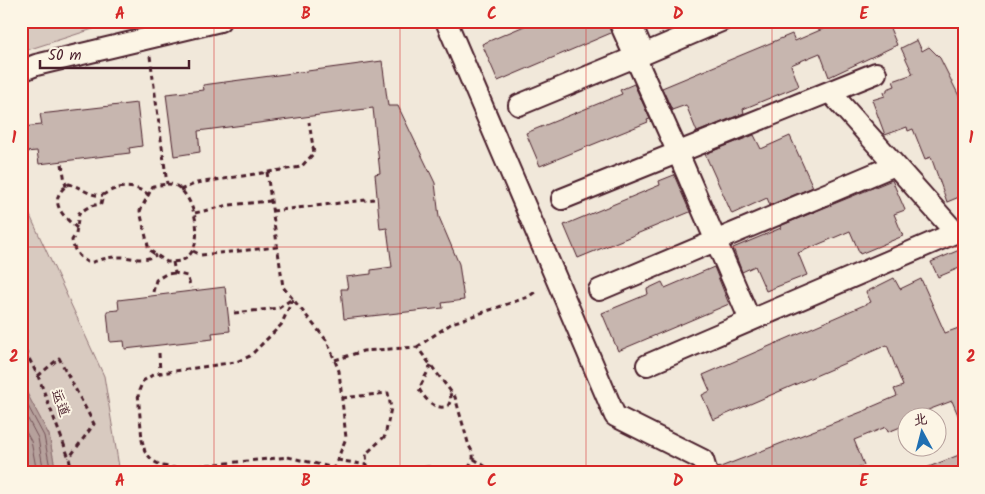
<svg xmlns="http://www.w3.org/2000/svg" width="985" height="494" font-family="Kalam,'LXGW WenKai TC',sans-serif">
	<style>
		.green { fill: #d8cac0; stroke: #917476 }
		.water { fill: #b6a19c; stroke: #8b6d6f }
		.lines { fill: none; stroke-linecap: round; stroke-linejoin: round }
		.shore { stroke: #755358; stroke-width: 1 }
		.building { fill: #c7b6af; stroke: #4a1f2b }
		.minor-casing { stroke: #4a1f2b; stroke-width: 24 }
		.path { stroke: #4a1f2b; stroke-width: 3; stroke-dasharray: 5 4; stroke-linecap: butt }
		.minor { stroke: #fcf5e5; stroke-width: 20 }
		.grid { fill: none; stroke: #d62828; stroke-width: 1; stroke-opacity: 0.55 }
		.labels { text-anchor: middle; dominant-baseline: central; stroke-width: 4; stroke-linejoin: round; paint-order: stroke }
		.street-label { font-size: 14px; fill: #4a1f2b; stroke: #fcf5e5 }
		.neatline { fill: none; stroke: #d62828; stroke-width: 2 }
		.grid-label { font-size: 16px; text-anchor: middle; font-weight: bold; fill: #d62828 }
	</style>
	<rect width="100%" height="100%" fill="#f1e8da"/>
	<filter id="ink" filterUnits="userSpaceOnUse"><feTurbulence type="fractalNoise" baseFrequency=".02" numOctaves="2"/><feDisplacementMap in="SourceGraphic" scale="10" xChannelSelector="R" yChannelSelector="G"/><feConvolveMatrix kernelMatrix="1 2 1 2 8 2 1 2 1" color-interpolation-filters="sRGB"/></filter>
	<g filter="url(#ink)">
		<path class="green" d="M21,21H118L21,52Z
			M21,196L104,376L120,473H56L49,435L21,382Z"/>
		<path class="water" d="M21,382L49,435L56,473H21Z"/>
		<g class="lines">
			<path class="shore" d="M21,393L44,436L51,473
				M21,406L38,438L44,473
				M21,423L31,441L37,473"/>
		</g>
		<path class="building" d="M536,21H607L611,33L498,81L482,44Z
			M834,21H887L897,45L829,77L820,53L791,65L799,86L743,109L744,113L697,132L686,105L672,110L662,88L792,34L795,41L825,28L824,25Z
			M917,40L922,51L929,47L940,58L964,106V195L947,202L931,157L925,159L913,129L908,131L907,127L885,135L872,100L885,96L884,92L887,91V89L895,86L893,81L913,74L901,48Z
			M382,61L388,106H398L435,183L439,217L459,264L464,300L442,303L443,308L344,319L341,289H348L346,277L371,274V270L392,267L387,228L380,229L375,174L380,173L373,108L198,131L200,152L174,156L166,94L204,90L203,85Z
			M634,84L650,119L647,120L648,122L540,166L526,133L622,94L620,90Z
			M137,103L142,146L129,148L130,153L39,164L37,151L25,152L22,127L42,125L40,114Z
			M754,135L761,149L790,136L813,187L770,205L767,198L732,214L705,154Z
			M674,175L690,212L578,258L564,225L660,185L659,181Z
			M892,180L905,210L894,214L903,236L860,254L850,231L798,253L807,275L766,291L755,266L742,272L733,248L781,228L780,226Z
			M964,248V266L938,277L931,262Z
			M714,267L729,304L618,351L602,313L648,294L647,289L662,282L665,288Z
			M894,278L900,289L921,279L945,333L964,326V429L952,401L912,416H908V424L888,432L886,427L854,440L864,465L844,473H719L718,468L869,409V408L897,396L894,389L903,386L887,345L713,420L702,395L710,391L703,375L871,302L866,292Z
			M225,287L230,331L212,333L213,339L125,349L124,341L110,342L107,311L119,310L118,300Z
			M964,453V473H916V472Z"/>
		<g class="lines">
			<defs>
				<path id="minor" d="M446,21L615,416L703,460L707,473
					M619,21L678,153L750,320
					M636,35L644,54L721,21
					M21,71L36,65L220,21
					M830,92L955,232
					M519,105L635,57
					M562,199L876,73
					M599,290L895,165
					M647,365L964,229"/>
			</defs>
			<use href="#minor" class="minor-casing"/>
			<path class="path" d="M150,56L167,184
				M62,164L66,187
				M267,172L283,287L327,341L339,371L346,438L332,473
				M167,184C169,184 172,184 175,185C196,196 207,248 183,260C179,262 172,262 167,262L149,250L140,211L153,186Z
				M180,190L197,183L301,167L314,153L309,122
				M149,195C134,184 118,185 103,195L101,204L90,206L79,213L76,234L72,240C74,252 79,257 89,263C98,261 107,257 116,257C130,256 142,263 156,255
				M272,211L374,199
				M195,213L229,205L270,201
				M77,228C62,216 46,199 69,184C82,187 89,197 103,195
				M193,251L201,255L277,247
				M173,262L175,273L187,276L191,288
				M153,292L156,280L166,274L175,273
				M293,299L281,325L250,356L236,362L154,374L143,381L138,393L142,440L145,452L153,461L162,466L175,468L288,457L334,468
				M234,313L279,308L292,299
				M21,343L38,376L69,458L72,473
				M417,347L452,323L528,297L538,290
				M159,353L160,373
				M335,360L363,351L417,347L455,397L469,446C473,452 475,457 471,464C461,480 441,466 427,467C421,467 414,470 408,473
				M431,365L419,389C425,399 435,411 448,406L451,400L450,391
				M38,376L59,358L94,424L69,458
				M342,398L388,393L391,408L385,436L366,454L367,465
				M474,459L495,473
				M337,460L367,465L373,473
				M193,466L194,473"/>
			<use href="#minor" class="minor"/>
		</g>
	</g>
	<path class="grid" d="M214,21V473M400,21V473M586,21V473M772,21V473M21,247H964"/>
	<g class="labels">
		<g class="street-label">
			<text transform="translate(60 403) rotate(69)">运道</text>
		</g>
	</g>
	<rect width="985" height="494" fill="none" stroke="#fcf5e5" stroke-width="55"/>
	<g transform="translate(922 432) rotate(353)"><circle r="24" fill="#fcf5e5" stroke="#b59f9b"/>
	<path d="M0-4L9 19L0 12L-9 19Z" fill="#1f6fb2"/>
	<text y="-8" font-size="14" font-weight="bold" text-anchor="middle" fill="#4a1f2b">北</text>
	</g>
	<path d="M40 60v8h149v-8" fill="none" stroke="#4a1f2b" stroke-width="2.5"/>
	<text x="48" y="60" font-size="15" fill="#4a1f2b" stroke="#fcf5e5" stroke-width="4" paint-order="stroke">50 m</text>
	<rect x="28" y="28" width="930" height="438" class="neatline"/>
	<g class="grid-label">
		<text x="120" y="19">A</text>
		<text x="306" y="19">B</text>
		<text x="492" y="19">C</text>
		<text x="678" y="19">D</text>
		<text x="864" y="19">E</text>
		<text x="14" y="143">1</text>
		<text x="971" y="143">1</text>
		<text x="14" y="362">2</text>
		<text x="971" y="362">2</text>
		<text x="120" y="486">A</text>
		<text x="306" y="486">B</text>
		<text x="492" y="486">C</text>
		<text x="678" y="486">D</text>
		<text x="864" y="486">E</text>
	</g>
</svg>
